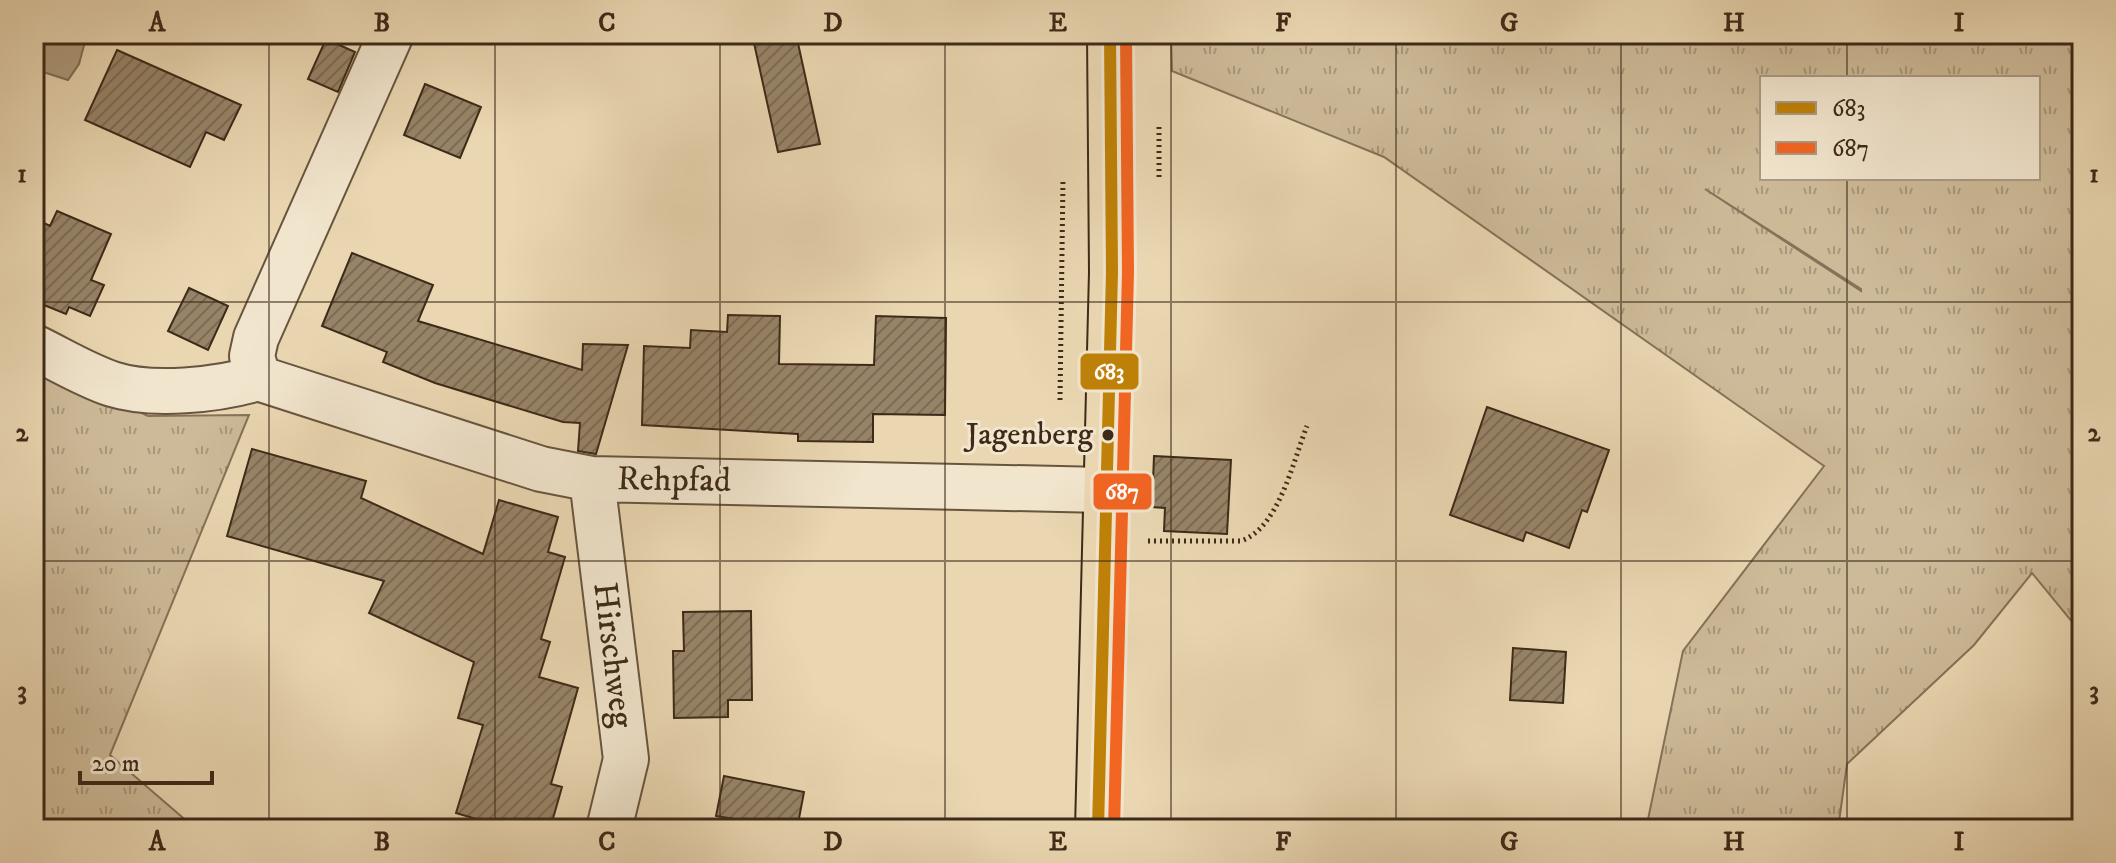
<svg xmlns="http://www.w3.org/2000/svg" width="2116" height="863" font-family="'IM FELL DW Pica',serif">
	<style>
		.grass { fill: url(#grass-tufts); stroke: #857258; stroke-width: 2; fill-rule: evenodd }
		.water { fill: #af9c7e; stroke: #816e55; stroke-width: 2 }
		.building { fill: url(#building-hatch); stroke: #3d2a18; stroke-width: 2 }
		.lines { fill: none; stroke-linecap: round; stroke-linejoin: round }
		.minor-casing { stroke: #68553e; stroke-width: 48 }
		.major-casing { stroke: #3d2a18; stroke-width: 48 }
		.path { stroke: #3d2a18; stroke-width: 5; stroke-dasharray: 2 4; stroke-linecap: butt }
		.minor { stroke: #f1e5cd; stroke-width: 44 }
		.major { stroke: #ead7b2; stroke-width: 44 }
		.bus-1-casing { stroke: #f1e5cd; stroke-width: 18 }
		.bus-2-casing { stroke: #f1e5cd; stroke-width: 18 }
		.bus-1 { stroke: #bf8107; stroke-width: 12 }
		.bus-2 { stroke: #f26522; stroke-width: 12 }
		.grid { fill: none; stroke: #3d2a18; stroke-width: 2; stroke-opacity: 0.55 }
		.bus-dot { fill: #3d2a18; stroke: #f1e5cd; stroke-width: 3 }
		.labels { text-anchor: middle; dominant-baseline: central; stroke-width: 6; stroke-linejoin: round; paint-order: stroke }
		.bus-label { font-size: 32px; fill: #3d2a18; stroke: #f1e5cd; text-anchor: end }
		.street-label { font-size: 34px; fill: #3d2a18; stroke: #f1e5cd }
		.line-badge { stroke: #f1e5cd; stroke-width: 3 }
		.badge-label { font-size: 22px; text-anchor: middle; font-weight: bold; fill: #fff }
		.neatline { fill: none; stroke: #3d2a18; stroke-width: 3 }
		.grid-label { font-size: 26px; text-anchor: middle; font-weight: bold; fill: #3d2a18 }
	</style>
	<defs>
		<pattern id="grass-tufts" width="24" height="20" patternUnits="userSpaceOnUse" patternTransform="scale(2)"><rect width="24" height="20" fill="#cdba98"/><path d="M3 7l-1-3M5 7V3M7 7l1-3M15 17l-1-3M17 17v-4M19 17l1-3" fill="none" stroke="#a8977b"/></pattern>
		<pattern id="building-hatch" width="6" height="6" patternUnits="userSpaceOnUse" patternTransform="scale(2)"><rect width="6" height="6" fill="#978468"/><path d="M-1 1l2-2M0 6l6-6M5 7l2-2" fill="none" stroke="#7c6c55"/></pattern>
	</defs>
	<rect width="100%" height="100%" fill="#ead7b2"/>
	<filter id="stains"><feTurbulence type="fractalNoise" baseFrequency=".0025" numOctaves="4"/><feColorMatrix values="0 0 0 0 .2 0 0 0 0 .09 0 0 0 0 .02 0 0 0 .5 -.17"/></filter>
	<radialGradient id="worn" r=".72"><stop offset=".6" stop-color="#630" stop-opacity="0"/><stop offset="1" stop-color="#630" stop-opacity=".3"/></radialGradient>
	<path class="grass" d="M1171,34H2082V634L2032,573L1974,645L1847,764L1838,829H1646L1683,651L1824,466L1384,157L1172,71ZM1762,78H2038V178H1762ZM1705,189L1861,289V291Z
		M34,363L148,416L249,415L110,755L196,829H34Z"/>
	<path class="water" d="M34,34H87L79,64L68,80L34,69Z"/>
	<path class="building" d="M752,34H796L820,144L778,152Z
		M326,39L355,52L338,92L308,79Z
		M117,50L241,105L224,140L206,132L190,167L85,120Z
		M425,84L481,107L460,158L404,135Z
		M57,211L111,234L91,280L104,285L90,316L69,307L66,314L34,301V218L50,226Z
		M352,253L433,285L418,321L582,370L583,344L628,345L596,454L578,451L580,423L563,422L435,383L383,362L387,352L322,326Z
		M189,288L228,306L208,350L168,331Z
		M728,315L780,316L779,364L874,365L876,316L946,318L945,415L873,414V442L798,441V434L642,425L644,346L690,348L691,330L727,332Z
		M1487,407L1609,450L1587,512L1582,510L1569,548L1526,532L1523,541L1450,515Z
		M252,449L366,481L361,498L483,554L499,500L558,517L548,552L565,557L541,639L550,642L539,677L578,688L551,784L562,787L550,829H511L456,813L483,725L458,718L474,662L369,613L384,581L227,536Z
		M1154,456L1231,460L1227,534L1164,531L1165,508L1152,507Z
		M751,611L752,700H728V717L674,718L673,651H684L683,612Z
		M1513,648L1566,652L1563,703L1510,700Z
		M724,776L804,792L797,829L716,816Z"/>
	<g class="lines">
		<defs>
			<path id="minor" d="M391,34L256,338L252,356L258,378L541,469L592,479L1104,490
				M34,347C59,359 85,375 112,384C152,397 218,390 258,378
				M592,479L626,759L609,829"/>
			<path id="major" d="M1098,829L1112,272L1110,34"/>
		</defs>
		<use href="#minor" class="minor-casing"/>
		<use href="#major" class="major-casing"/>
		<path class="path" d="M1159,127V177
			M1060,400L1063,178
			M1148,541H1241C1279,528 1293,461 1307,426"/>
		<use href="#minor" class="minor"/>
		<use href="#major" class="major"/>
		<defs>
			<path id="bus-1" d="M1098,829L1112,272L1110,34"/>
			<path id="bus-2" d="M1114,829L1128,272L1126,34"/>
		</defs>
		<use href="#bus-1" class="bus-1-casing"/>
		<use href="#bus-2" class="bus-2-casing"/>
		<use href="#bus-1" class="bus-1"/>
		<use href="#bus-2" class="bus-2"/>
	</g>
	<path class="grid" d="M269,34V829M495,34V829M720,34V829M945,34V829M1171,34V829M1396,34V829M1621,34V829M1847,34V78M1847,178V829M34,302H2082M34,561H2082"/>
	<circle class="bus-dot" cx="1108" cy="435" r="7"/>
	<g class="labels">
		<g class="bus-label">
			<text x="1093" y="435">Jagenberg</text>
		</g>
		<g class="street-label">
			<text transform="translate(674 480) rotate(1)">Rehpfad</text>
			<text transform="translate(613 655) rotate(83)">Hirschweg</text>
		</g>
	</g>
	<g class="line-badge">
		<rect x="1079" y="352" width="61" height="39" rx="8" fill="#bf8107"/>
		<rect x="1092" y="472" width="61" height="39" rx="8" fill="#f26522"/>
	</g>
	<g class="badge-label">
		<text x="1109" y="379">683</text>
		<text x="1122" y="499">687</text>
	</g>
	<rect width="2116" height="863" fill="none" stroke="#ead7b2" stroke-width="88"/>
	<rect x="1760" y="76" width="280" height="104" fill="#f1e5cd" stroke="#a99a85" stroke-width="2"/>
	<rect x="1776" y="102" width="40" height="12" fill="#bf8107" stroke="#a99a85" stroke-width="2"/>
	<text x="1832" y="116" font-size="24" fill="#3d2a18">683</text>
	<rect x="1776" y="142" width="40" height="12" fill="#f26522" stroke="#a99a85" stroke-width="2"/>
	<text x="1832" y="156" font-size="24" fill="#3d2a18">687</text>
	<path d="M80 771v12h132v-12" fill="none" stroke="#3d2a18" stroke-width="4"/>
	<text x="92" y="771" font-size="24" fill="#3d2a18" stroke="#f1e5cd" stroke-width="6" paint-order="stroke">20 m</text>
	<rect x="44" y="44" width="2028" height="775" class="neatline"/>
	<g class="grid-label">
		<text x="157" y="31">A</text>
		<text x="382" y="31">B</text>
		<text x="607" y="31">C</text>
		<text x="833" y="31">D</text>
		<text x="1058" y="31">E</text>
		<text x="1283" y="31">F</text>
		<text x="1509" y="31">G</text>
		<text x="1734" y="31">H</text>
		<text x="1959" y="31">I</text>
		<text x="22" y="182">1</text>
		<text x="2094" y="182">1</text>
		<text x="22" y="441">2</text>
		<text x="2094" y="441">2</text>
		<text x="22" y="699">3</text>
		<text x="2094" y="699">3</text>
		<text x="157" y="850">A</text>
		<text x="382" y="850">B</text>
		<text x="607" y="850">C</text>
		<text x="833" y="850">D</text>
		<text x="1058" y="850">E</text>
		<text x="1283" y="850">F</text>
		<text x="1509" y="850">G</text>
		<text x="1734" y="850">H</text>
		<text x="1959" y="850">I</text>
	</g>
	<rect width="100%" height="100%" filter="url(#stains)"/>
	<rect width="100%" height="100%" fill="url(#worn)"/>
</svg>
